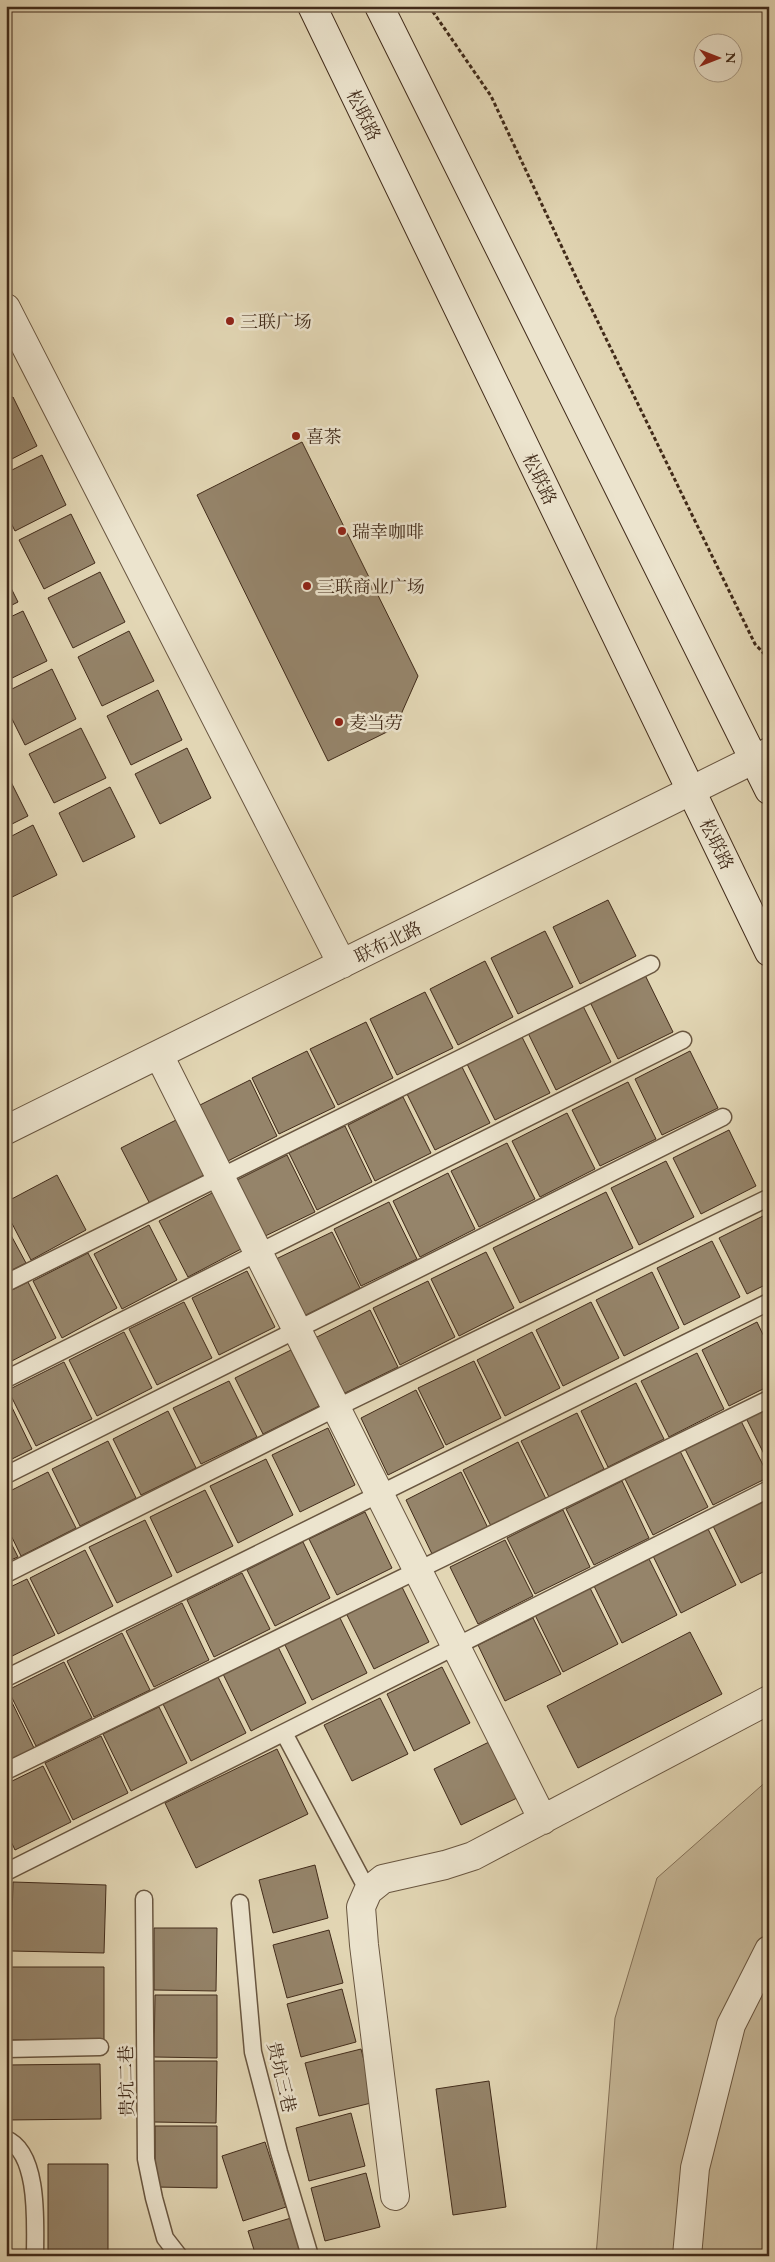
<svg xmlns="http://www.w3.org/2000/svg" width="775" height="2262" font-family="'EB Garamond','Noto Serif SC',serif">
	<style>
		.green { fill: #c7b99a; stroke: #84725a }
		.building { fill: #95846a; stroke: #412b1a }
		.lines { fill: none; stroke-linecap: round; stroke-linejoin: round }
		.lane-casing { stroke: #695640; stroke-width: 19 }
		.street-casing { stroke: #695640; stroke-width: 30 }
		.secondary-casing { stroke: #412b1a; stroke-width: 30 }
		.path { stroke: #412b1a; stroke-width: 3; stroke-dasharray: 4 2.5; stroke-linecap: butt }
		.lane { stroke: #ece4ce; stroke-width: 16 }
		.street { stroke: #ece4ce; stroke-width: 28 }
		.secondary { stroke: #ece4ce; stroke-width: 28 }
		.poi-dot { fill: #8f2418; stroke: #ece4ce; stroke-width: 2 }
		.labels { text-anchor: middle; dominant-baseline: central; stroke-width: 5; stroke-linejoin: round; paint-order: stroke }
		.street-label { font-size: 18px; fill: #412b1a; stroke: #ece4ce }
		.poi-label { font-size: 18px; fill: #412b1a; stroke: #ece4ce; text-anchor: start }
	</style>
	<rect width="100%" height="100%" fill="#e2d6b4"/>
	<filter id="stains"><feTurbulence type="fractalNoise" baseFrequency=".004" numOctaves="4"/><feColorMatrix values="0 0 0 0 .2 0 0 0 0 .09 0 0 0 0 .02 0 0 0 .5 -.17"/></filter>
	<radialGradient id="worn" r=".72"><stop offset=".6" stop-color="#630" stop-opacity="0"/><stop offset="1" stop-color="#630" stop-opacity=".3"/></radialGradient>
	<path class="green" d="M769,1779V2256H596L615,2018L657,1878Z"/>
	<path class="building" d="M13,397L37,446L6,462V400Z
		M302,442L418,676L395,728L328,761L197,495Z
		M42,455L66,505L15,531L6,513V473Z
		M71,514L95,563L44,589L19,540Z
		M100,572L125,622L73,648L48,598Z
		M6,578L18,602L6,608Z
		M23,611L47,661L6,681V619Z
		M129,631L154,681L102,706L78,657Z
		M52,669L76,719L25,745L6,707V692Z
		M158,690L182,740L131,765L107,716Z
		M81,728L106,778L54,803L29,754Z
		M187,748L211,798L160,824L135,774Z
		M6,772L28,816L6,827Z
		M110,787L135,837L83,862L59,813Z
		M33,825L57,875L6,900V839Z
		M608,900L636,956L580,984L553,927Z
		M545,931L573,987L518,1014L491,958Z
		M485,961L513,1017L458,1045L430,989Z
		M645,975L673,1032L618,1059L590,1002Z
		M425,992L453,1048L397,1075L370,1019Z
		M583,1006L611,1062L556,1090L528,1033Z
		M366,1022L393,1078L338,1105L310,1049Z
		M522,1037L550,1093L495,1120L467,1064Z
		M307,1051L335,1107L279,1134L252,1078Z
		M690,1051L718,1108L662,1135L635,1079Z
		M462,1067L490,1123L435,1150L407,1094Z
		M250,1080L277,1136L222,1164L194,1108Z
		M628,1082L656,1139L600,1166L572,1110Z
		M403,1097L431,1153L375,1181L348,1125Z
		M567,1113L595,1169L540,1197L512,1141Z
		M176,1120L204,1175L150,1204L121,1148Z
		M345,1126L372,1182L317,1210L289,1153Z
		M729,1130L756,1186L701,1214L673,1158Z
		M507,1143L535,1199L479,1227L451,1171Z
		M287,1155L315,1212L259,1239L231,1183Z
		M666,1161L694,1217L639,1245L611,1188Z
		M448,1173L475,1229L420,1257L393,1201Z
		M57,1175L86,1230L31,1260L6,1212V1202Z
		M214,1192L243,1248L188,1277L159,1221Z
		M606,1192L633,1248L520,1303L493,1248Z
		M389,1202L417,1259L361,1286L334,1229Z
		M769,1213V1283L747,1294L719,1238Z
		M149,1225L177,1280L122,1309L94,1254Z
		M6,1226L26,1263L6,1273Z
		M332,1232L360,1288L304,1316L276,1259Z
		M712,1241L740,1297L684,1325L657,1268Z
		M486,1252L514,1308L459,1336L431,1279Z
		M88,1253L117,1308L62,1338L33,1281Z
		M247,1271L275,1327L219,1355L192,1298Z
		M652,1272L679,1328L624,1356L596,1300Z
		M428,1281L455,1337L400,1365L373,1308Z
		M28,1282L56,1338L6,1364V1293Z
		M184,1302L212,1358L157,1385L129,1329Z
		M591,1302L619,1358L563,1386L536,1330Z
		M370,1310L398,1367L343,1394L315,1338Z
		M757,1322L769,1347V1386L729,1406L702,1350Z
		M124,1332L152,1388L97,1416L69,1360Z
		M532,1332L560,1388L505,1416L477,1360Z
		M291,1350L319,1406L263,1434L235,1378Z
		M697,1353L724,1409L669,1437L641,1381Z
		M474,1361L501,1418L446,1445L418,1388Z
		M64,1362L92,1419L36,1446L8,1390Z
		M229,1381L257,1437L201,1464L173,1408Z
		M636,1383L664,1439L608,1467L581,1411Z
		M416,1390L444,1447L388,1475L361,1418Z
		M6,1395L32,1449L6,1462Z
		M769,1407V1464L746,1418Z
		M168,1411L196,1468L141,1495L113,1439Z
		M577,1413L604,1469L549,1497L521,1441Z
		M741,1421L769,1477L713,1505L685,1449Z
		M328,1428L355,1485L300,1512L272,1455Z
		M108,1441L136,1498L80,1526L52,1469Z
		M518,1442L546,1499L491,1526L463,1470Z
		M680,1451L708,1507L653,1535L625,1479Z
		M266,1459L293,1515L238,1543L210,1486Z
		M48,1472L76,1528L21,1556L6,1525V1493Z
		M461,1472L488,1528L433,1556L406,1500Z
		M622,1481L649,1538L594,1565L566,1509Z
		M205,1490L233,1546L177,1573L150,1517Z
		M769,1499V1569L741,1583L713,1526Z
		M563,1510L590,1567L535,1594L507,1538Z
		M365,1512L392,1568L337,1595L309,1539Z
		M145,1520L172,1576L117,1603L89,1547Z
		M708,1529L736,1585L681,1613L653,1556Z
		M6,1533L18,1557L6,1562Z
		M505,1540L533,1596L478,1624L450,1567Z
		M303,1542L330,1598L275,1626L247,1570Z
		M85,1550L113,1606L58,1634L30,1578Z
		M649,1559L677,1615L622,1643L594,1586Z
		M242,1573L270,1629L214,1657L187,1600Z
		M27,1579L55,1635L6,1659V1589Z
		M401,1585L429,1642L374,1669L346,1613Z
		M590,1588L618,1644L563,1672L535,1615Z
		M182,1603L209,1660L154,1687L126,1631Z
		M339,1616L367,1673L312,1700L284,1643Z
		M533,1618L561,1674L505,1701L478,1645Z
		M690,1632L722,1694L578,1768L547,1706Z
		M122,1633L150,1690L94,1717L67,1661Z
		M278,1647L306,1703L251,1731L223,1674Z
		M64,1662L92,1718L36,1746L8,1690Z
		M442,1667L470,1723L414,1751L387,1694Z
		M218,1677L246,1733L191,1761L163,1704Z
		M7,1692L34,1748L6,1762V1692Z
		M380,1698L408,1754L352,1781L324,1725Z
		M159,1707L187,1763L131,1791L103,1734Z
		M101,1736L128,1793L73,1820L45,1763Z
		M489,1742L517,1798L461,1825L434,1769Z
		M277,1749L308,1814L196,1868L165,1803Z
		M43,1766L71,1822L15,1850L6,1831V1784Z
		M315,1865L328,1918L273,1933L259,1880Z
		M13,1882L106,1885L104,1953L11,1951Z
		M154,1928H217L216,1991L154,1990Z
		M329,1930L343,1983L287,1998L273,1945Z
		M6,1967H104V2040H6Z
		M342,1989L356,2042L301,2057L287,2004Z
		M155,1995H217V2058L154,2057Z
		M361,2049L375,2102L319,2116L305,2063Z
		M154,2061H217L216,2123L154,2122Z
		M100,2064L101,2119L6,2120V2065Z
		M489,2081L506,2207L453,2215L436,2089Z
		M351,2113L365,2166L309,2181L296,2128Z
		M155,2126H217V2188L155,2187Z
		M265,2142L286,2207L243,2221L222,2156Z
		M48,2164H108V2256H48Z
		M366,2173L380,2227L325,2241L311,2188Z
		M291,2218L303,2256H256L248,2231Z"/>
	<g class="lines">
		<defs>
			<path id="lane" d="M6,1283L651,964
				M6,1379L683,1040
				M6,1475L723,1117
				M6,1574L336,1408L768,1198
				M6,1678L769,1302
				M284,1733L368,1891
				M6,1771L769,1399
				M6,1872L769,1489
				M144,1899L146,2159L154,2198L165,2238L179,2256
				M240,1903L253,2052L279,2152L310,2256
				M6,2049L100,2047
				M6,2139C40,2153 35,2226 35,2256"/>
			<path id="street" d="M6,308L342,964
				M159,1055L543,1820
				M6,1130L769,752
				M395,2196L364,1945L361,1907L368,1891L383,1879L445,1865L473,1856L769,1700
				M687,2256L695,2168L731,2025L769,1950"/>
			<path id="secondary" d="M312,6L769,952
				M379,6L769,790"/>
		</defs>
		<use href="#lane" class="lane-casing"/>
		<use href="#street" class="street-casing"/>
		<use href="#secondary" class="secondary-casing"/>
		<path class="path" d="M429,6L491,96L575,275L755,644L769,659"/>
		<use href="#lane" class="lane"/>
		<use href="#street" class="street"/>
		<use href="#secondary" class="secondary"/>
	</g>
	<g class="poi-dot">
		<circle cx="230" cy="321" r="5"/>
		<circle cx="296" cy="436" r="5"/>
		<circle cx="342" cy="531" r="5"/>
		<circle cx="307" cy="586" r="5"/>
		<circle cx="339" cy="722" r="5"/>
	</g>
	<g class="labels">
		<g class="street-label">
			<text transform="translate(364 115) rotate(64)">松联路</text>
			<text transform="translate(540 479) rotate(64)">松联路</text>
			<text transform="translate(717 844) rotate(64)">松联路</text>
			<text transform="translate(388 942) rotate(-26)">联布北路</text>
			<text transform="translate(282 2077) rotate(77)">贵坑三巷</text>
			<text transform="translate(126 2081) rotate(-91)">贵坑二巷</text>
		</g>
		<g class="poi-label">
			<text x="240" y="321">三联广场</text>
			<text x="306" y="436">喜茶</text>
			<text x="352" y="531">瑞幸咖啡</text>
			<text x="317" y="586">三联商业广场</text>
			<text x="349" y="722">麦当劳</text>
		</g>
	</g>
	<rect width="775" height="2262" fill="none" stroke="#e2d6b4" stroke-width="25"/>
	<rect x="8" y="8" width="760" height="2247" fill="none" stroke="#412b1a" stroke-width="2.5"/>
	<rect x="12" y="12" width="750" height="2237" fill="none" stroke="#412b1a"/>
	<g transform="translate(718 58) rotate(90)"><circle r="24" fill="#ece4ce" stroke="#a89a86"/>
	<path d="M0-4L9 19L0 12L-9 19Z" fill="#8f2418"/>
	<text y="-8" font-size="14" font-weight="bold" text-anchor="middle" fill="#412b1a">N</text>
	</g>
	<rect width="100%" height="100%" filter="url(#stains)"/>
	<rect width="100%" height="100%" fill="url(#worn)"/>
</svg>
